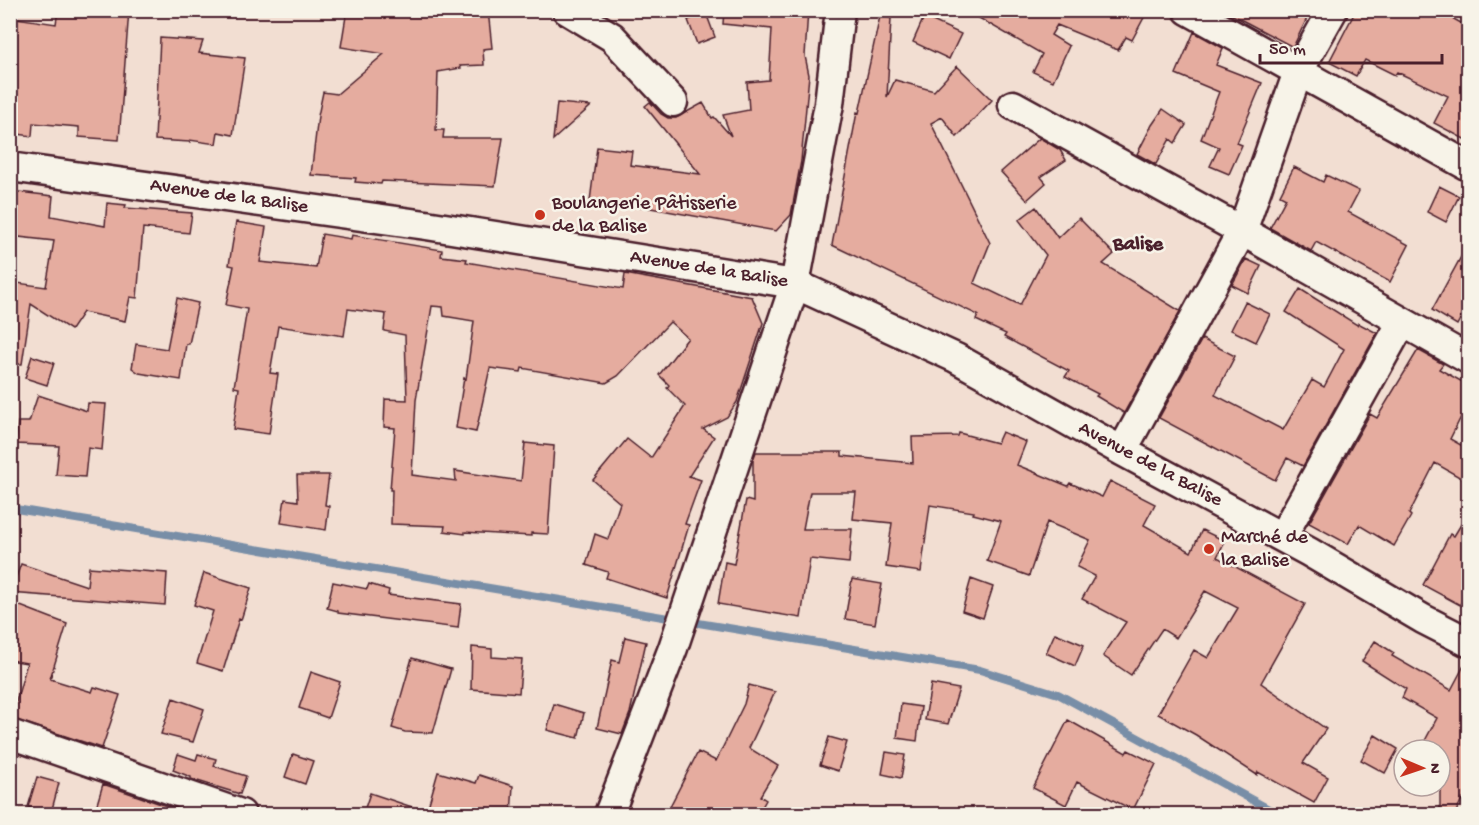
<svg xmlns="http://www.w3.org/2000/svg" width="1479" height="825" font-family="'Gochi Hand',sans-serif">
	<style>
		.lines { fill: none; stroke-linecap: round; stroke-linejoin: round }
		.stream { stroke: #788ea7; stroke-width: 8 }
		.building { fill: #e5ac9f; stroke: #4a1f2b; stroke-width: 1.5 }
		.minor-casing { stroke: #4a1f2b; stroke-width: 33 }
		.minor { stroke: #f7f3e8; stroke-width: 28 }
		.poi-dot { fill: #c8321e; stroke: #f7f3e8; stroke-width: 2 }
		.labels { text-anchor: middle; dominant-baseline: central; stroke-width: 5; stroke-linejoin: round; paint-order: stroke }
		.street-label { font-size: 20px; fill: #4a1f2b; stroke: #f7f3e8 }
		.poi-label { font-size: 20px; fill: #4a1f2b; stroke: #f7f3e8; text-anchor: start }
		.neighbourhood-label { font-size: 21px; font-weight: bold; fill: #4a1f2b; stroke: #f7f3e8 }
	</style>
	<rect width="100%" height="100%" fill="#f2ded2"/>
	<filter id="ink" filterUnits="userSpaceOnUse"><feTurbulence type="fractalNoise" baseFrequency=".0167" numOctaves="2"/><feDisplacementMap in="SourceGraphic" scale="12" xChannelSelector="R" yChannelSelector="G"/><feConvolveMatrix kernelMatrix="1 2 1 2 8 2 1 2 1" color-interpolation-filters="sRGB"/></filter>
	<g filter="url(#ink)">
		<g class="lines">
			<path class="stream" d="M10,508L980,670L1058,694L1278,814"/>
		</g>
		<path class="building" d="M58,10H129L119,140L79,137V127L33,123L32,136L10,133V17L56,24Z
			M347,10H394L393,15L428,10H488L492,48L483,49L484,65L460,66L461,68L438,72L436,130H444L443,138H503L495,186L382,181L381,184L355,182L356,178L311,175L318,116L323,92L337,94L384,54L341,47Z
			M724,10H808L805,56L809,75L801,161L791,215L776,231L645,207L590,201L597,147L632,151L630,165L700,174L645,106L650,102L661,114L668,118H676L703,103L712,118L714,117L731,136L723,115L749,110L747,82L769,80L772,29L723,24Z
			M965,10H1148L1132,40L1126,37L1118,50L1057,25L1051,35L1069,46L1053,81L1033,72L1042,54Z
			M1223,10H1311L1293,47Z
			M1356,10H1438L1468,27V141L1434,123L1448,96L1397,72L1395,75L1365,60L1356,76L1329,62Z
			M706,13L715,37L697,44L688,20Z
			M880,16L891,18L887,97L895,80L934,91L957,66L992,100L957,137L942,117L931,123L990,243L974,283L1020,305L1046,255L1019,220L1036,207L1058,238L1079,218L1114,254L1103,264L1180,311L1124,413L1096,396L1098,394L1065,377L1069,371L1004,337L1006,334L976,320L978,315L832,245L857,112L859,113Z
			M924,17L961,34L949,59L913,42Z
			M1194,32L1223,48L1216,65L1262,83L1237,143L1242,145L1229,174L1210,166L1219,147L1201,139L1219,92L1176,74Z
			M160,38L203,41L199,53L245,58L233,135L218,132L216,144L190,140V142L155,140Z
			M557,103L591,106L553,140Z
			M1163,109L1186,125L1175,143L1170,139L1156,164H1155L1137,154L1152,125Z
			M1040,138L1060,150L1066,160L1041,177L1046,183L1027,200L1001,172Z
			M1294,167L1323,182L1326,175L1359,191L1348,212L1409,245L1390,282L1316,242L1311,251L1270,228L1286,198L1280,195Z
			M1439,186L1459,196L1446,222L1427,212Z
			M10,191L53,196L51,216L105,226L107,203L126,205L125,208L192,213L189,233L143,228L137,298L130,297L125,321L83,312L71,330L31,304L22,364H10V282L46,287L54,241L10,236Z
			M236,222L266,227L260,262L316,268L322,234L351,239L352,235L442,250L441,256L467,259L466,262L623,289L625,274L752,297L763,323L737,402L727,417L703,429L714,437L689,476L701,480L685,524L689,525L667,598L606,578L608,572L586,565L595,534L608,539L620,503L593,480L627,439L651,458L685,406L667,388L669,385L659,375L688,338L670,322L618,376L606,383L522,368L521,372L490,368L476,432L456,428L464,378L466,379L474,321L444,316L443,307L432,306L416,400L412,475L456,481L455,471L521,481L525,443L554,446L548,534L531,533V536L465,532V534L444,531L445,526L391,524L392,490H390L395,428L384,427L385,399L407,400L405,335L384,331L386,314L348,309L344,336L278,326L270,373L278,374L269,434L233,429L239,388L234,387L247,309L226,305L234,266L229,265Z
			M1468,244V304L1457,325L1432,310Z
			M1246,259L1261,266L1248,293L1232,285Z
			M1300,289L1357,325L1358,323L1377,333L1303,466L1287,458L1275,480L1159,418L1202,339L1235,356L1215,395L1283,430L1312,380L1324,387L1344,349L1286,312Z
			M177,298L198,303L189,344H186L181,380L139,373L132,368L136,344L167,349Z
			M1245,302L1270,314L1256,342L1231,330Z
			M1418,350L1443,364L1439,369L1468,385V403L1450,439L1468,449V482L1435,463L1409,514L1411,516L1394,546L1359,525L1348,544L1309,523L1370,414L1377,418Z
			M32,356L54,363L47,385L25,378Z
			M38,395L87,411L88,403L106,404L102,450L88,448L85,477L56,475L59,446L16,444L18,422H29Z
			M1002,432L1026,442L1017,465L1068,486L1070,483L1102,497L1110,481L1155,504L1144,525L1191,552L1202,530L1225,541L1217,557L1305,604L1261,683L1326,729L1303,763L1328,777L1314,803L1258,772L1257,775L1196,735L1158,714L1194,650L1208,658L1238,608L1205,591L1176,638L1162,629L1131,675L1103,656L1126,622L1082,599L1095,576L1077,567L1090,540L1047,522L1029,576L987,561L1001,521L973,514L974,512L930,505L921,572L886,567L892,523L853,519L856,492H810L803,529H852L849,563L810,559L801,618L718,604L725,562L734,564L746,500L753,502V460L756,452H842V456L913,463L912,437L958,436L959,433L997,443Z
			M297,475H329L325,505L329,506L326,530L281,523L285,499L298,501Z
			M1468,513V588L1460,605L1423,585L1450,534L1454,536Z
			M21,564L87,586L89,567L167,573L165,605L10,593Z
			M204,573L251,588L241,620L239,619L223,671L197,663L213,611L194,605Z
			M852,579L882,584L875,624L845,619Z
			M971,579L993,587L983,618L962,611Z
			M333,582L367,589L369,584L389,590L388,595L461,604L458,628L338,613V611L327,608Z
			M10,602L67,624L50,679L92,692L94,687L120,695L102,748L10,718V701L16,702L27,663L10,660Z
			M1055,633L1084,645L1075,666L1046,653Z
			M625,637L646,642L630,713L622,734L597,728L612,660L619,662Z
			M1375,641L1394,653L1392,656L1451,690L1468,658V803L1462,799L1455,814H1440V750H1420L1437,718L1402,698L1406,689L1362,661Z
			M472,647L492,649V657L522,659L519,693L471,689Z
			M412,658L451,669L433,733L405,732L392,728Z
			M311,672L340,682L328,718L299,708Z
			M931,684L959,689L948,724L925,720Z
			M749,685L775,692L749,748L778,766L760,796L766,800L758,814H666L698,752L716,761L744,704Z
			M173,698L204,709L193,742L161,734Z
			M554,704L584,713L578,738L547,730Z
			M901,704L921,707L917,741L897,738Z
			M1068,720L1126,753L1128,750L1156,764L1133,810L1077,782L1066,805L1033,788Z
			M1375,735L1398,749L1385,773L1361,760Z
			M829,737L847,742L838,771L820,765Z
			M886,752L905,755L901,778L882,774Z
			M178,754L196,760L198,754L216,759L214,766L246,776L240,794L191,779V777L173,770Z
			M293,754L313,761L305,784L285,777Z
			M438,772L476,783L479,775L513,786L511,814H426Z
			M37,777L59,783L51,813L28,807Z
			M103,784L187,813V814H94Z
			M370,793L424,811L423,814H363Z"/>
		<g class="lines">
			<defs>
				<path id="minor" d="M567,10L612,37L673,102
					M1188,10L1468,166
					M1013,105L1242,231L1468,359
					M10,167L426,225L795,284L956,358L1122,451L1309,552L1423,619L1468,642
					M1122,451L1242,231L1298,72L1333,10
					M1282,537L1402,322
					M10,734L241,814
					M609,814L673,648L795,284L829,104L840,10"/>
			</defs>
			<use href="#minor" class="minor-casing"/>
			<use href="#minor" class="minor"/>
		</g>
	</g>
	<g class="poi-dot">
		<circle cx="540" cy="215" r="6"/>
		<circle cx="1209" cy="549" r="6"/>
	</g>
	<g class="labels">
		<g class="street-label">
			<text transform="translate(229 197) rotate(8)">Avenue de la Balise</text>
			<text transform="translate(709 270) rotate(9)">Avenue de la Balise</text>
			<text transform="translate(1150 465) rotate(28)">Avenue de la Balise</text>
		</g>
		<g class="poi-label">
			<text x="552" y="204">Boulangerie Pâtisserie<tspan x="552" dy="23">de la Balise</tspan></text>
			<text x="1221" y="538">Marché de<tspan x="1221" dy="23">la Balise</tspan></text>
		</g>
		<g class="neighbourhood-label">
			<text x="1138" y="245">Balise</text>
		</g>
	</g>
	<rect width="1479" height="825" fill="none" stroke="#f7f3e8" stroke-width="36"/>
	<rect x="18" y="18" width="1443" height="789" fill="none" stroke="#4a1f2b" stroke-width="2" filter="url(#ink)"/>
	<g transform="translate(1422 768) rotate(92)"><circle r="28" fill="#f7f3e8" stroke="#b29e9c" stroke-width="1.5"/>
	<path d="M0-4.5L10 22L0 15L-10 22Z" fill="#c8321e"/>
	<text y="-9" font-size="16" font-weight="bold" text-anchor="middle" fill="#4a1f2b">N</text>
	</g>
	<path d="M1260 54v9h182v-9" fill="none" stroke="#4a1f2b" stroke-width="3"/>
	<text x="1269" y="54" font-size="18" fill="#4a1f2b" stroke="#f7f3e8" stroke-width="4.5" paint-order="stroke">50 m</text>
</svg>
